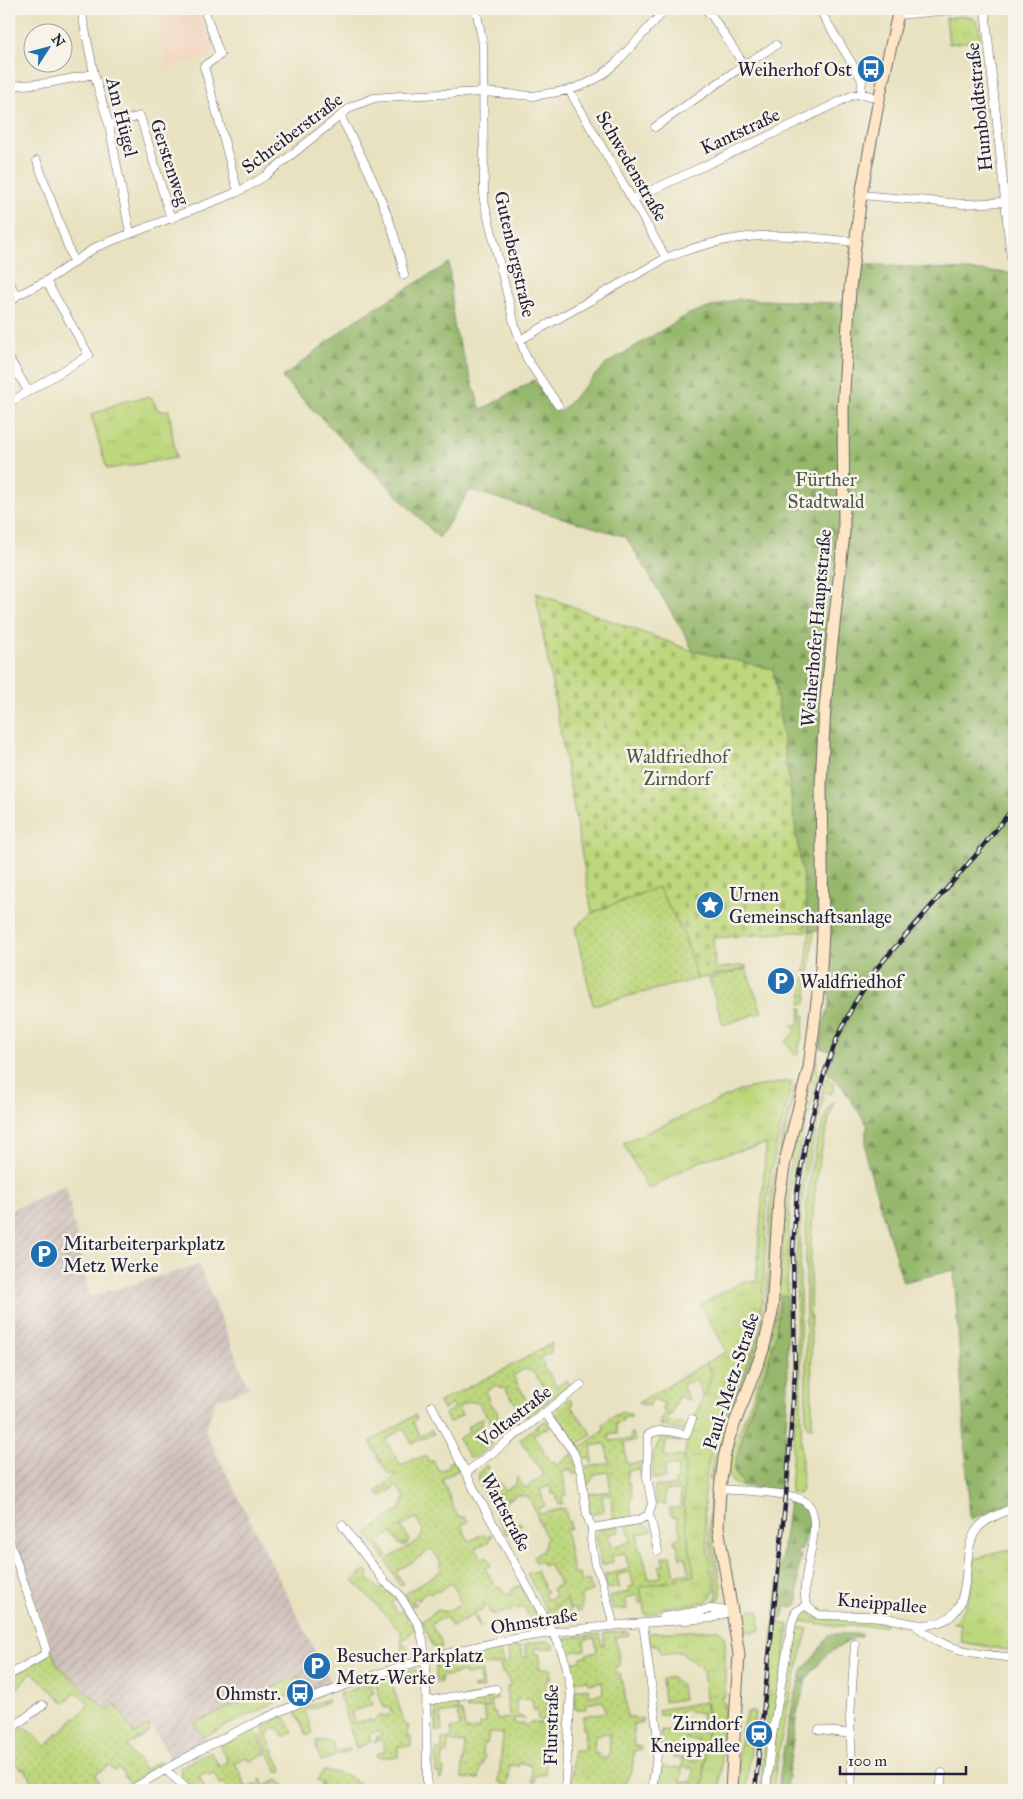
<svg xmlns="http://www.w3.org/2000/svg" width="1023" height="1799" font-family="'IM FELL Great Primer',serif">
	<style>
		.built { fill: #f3d4bf }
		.industrial { fill: url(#industrial-furrows) }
		.grass { fill: url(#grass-tufts); stroke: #707c5c }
		.forest { fill: url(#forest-firs); stroke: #5c6d54 }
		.cemetery { fill: url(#cemetery-stones); stroke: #707c5c }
		.garden { fill: url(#garden-dots); stroke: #707c5c; fill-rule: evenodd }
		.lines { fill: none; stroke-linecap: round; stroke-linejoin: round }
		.street-casing { stroke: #67656a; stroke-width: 9 }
		.secondary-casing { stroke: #67656a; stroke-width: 13 }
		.street { stroke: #fff; stroke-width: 8 }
		.secondary { stroke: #fde5c5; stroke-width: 11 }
		.rail-casing { stroke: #22223b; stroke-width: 4.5 }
		.rail { stroke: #f7f3e8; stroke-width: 2.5; stroke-dasharray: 8; stroke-linecap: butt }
		.labels { text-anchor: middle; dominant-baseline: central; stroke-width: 5; stroke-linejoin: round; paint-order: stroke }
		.poi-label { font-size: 19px; fill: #22223b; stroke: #f7f3e8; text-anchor: start }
		.street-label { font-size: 19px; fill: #22223b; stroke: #f7f3e8 }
		.park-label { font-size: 19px; fill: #50584e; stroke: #f7f3e8 }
	</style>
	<defs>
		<pattern id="industrial-furrows" width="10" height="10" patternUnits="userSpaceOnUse" patternTransform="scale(1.25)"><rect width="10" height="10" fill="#cfc0bb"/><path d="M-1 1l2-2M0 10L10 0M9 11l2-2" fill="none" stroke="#b1a5a2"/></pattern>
		<pattern id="grass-tufts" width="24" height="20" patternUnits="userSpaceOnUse" patternTransform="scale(1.25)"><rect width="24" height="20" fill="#bdd77c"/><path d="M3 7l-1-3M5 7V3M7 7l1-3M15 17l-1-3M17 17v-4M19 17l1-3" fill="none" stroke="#a2b86c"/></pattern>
		<pattern id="forest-firs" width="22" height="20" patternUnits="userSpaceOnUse" patternTransform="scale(1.25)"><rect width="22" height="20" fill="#96b86c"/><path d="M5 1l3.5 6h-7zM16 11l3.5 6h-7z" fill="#7a955a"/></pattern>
		<pattern id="cemetery-stones" width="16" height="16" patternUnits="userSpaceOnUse" patternTransform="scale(1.25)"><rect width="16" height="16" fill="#bdd77c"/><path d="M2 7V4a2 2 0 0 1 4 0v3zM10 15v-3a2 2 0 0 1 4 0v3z" fill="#a2b86c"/></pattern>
		<pattern id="garden-dots" width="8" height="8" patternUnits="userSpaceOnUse" patternTransform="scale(1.25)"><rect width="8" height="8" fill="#bdd77c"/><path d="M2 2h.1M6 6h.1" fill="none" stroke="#a2b86c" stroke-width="1.8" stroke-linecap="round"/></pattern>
	</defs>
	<rect width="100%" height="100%" fill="#f7f3e8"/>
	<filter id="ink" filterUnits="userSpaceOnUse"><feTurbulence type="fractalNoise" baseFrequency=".02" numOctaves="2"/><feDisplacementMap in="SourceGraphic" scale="10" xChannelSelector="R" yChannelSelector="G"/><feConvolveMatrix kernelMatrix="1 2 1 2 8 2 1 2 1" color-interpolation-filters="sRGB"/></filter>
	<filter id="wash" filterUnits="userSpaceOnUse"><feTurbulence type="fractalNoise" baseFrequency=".0096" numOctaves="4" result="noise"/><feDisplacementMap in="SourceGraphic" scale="20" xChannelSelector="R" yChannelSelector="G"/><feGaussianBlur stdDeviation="1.12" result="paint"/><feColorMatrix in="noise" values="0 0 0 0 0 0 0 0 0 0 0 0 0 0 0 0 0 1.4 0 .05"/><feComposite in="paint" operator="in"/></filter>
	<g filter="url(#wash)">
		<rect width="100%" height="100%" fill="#e8e2c1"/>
		<path class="built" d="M158,9H196L213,48L211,56L165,69Z"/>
		<path class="industrial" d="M66,1185L89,1297L199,1265L249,1388L216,1400L205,1430L331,1683L297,1700L292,1694L203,1737L210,1740L172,1761L151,1726L134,1734L116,1705L107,1711L57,1664L9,1525V1211Z"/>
		<path class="grass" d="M960,16C979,16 979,24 980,40L949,44L946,18Z
			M151,397L159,411L169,410L176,458L107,469L91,415L124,401Z
			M814,930L807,996L806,1003L801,1004L810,931Z
			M801,1007L803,1009L802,1015H805L802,1035L797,1056L785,1042L796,1031L792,1025H799Z
			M817,1054L816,1071L819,1075L795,1164L790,1200L787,1296L781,1295L776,1336L767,1366L745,1426L734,1470L744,1486L737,1485L732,1482L728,1472L735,1442L755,1391L769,1346L779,1295L784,1200L790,1164Z
			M826,1078L833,1083V1091L831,1094L825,1092L822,1093L824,1097L807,1168L801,1213L800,1287L802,1489L799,1494L790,1492C793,1448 796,1403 797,1359C797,1297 794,1235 802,1173C806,1141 819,1110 826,1078Z
			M790,1081H792C784,1116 774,1150 769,1185C763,1229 767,1274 760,1318C753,1364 726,1406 712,1450C697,1495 707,1545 715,1589L711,1597L706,1602L664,1608L651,1614L645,1615L640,1587L694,1575C686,1532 676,1483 688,1439C694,1417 704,1396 712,1374L706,1363L727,1351L700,1305L744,1281L756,1282L766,1144L705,1159L648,1189L623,1143L744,1089Z
			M795,1085L796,1088L779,1167L768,1308L760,1345L725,1431L713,1483L711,1482L709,1480C713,1458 719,1436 728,1414C740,1383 756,1355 762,1322C770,1281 767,1238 771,1197C775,1159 786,1122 795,1085Z
			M834,1101C828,1125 820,1150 817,1175C805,1259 813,1344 812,1427H808L806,1422V1209L811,1169L818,1138L828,1108Z
			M710,1493L712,1494L713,1540L721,1586V1595L717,1602L712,1605L717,1595V1588L709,1535Z
			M1014,1548V1651L961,1642L960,1623H953C971,1606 972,1583 975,1559Z
			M366,1570L370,1574L367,1577L380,1590L385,1586L398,1598L391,1603L398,1613L403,1610L408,1618L406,1620L410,1625L412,1623L416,1628L401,1642L410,1650L402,1657L401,1631L353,1580Z
			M567,1599L570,1613L564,1614V1624C556,1625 551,1618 547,1611Z
			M804,1609L807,1610L814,1618L878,1621L887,1624L883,1626H834L794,1620L798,1612Z
			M754,1610H759L760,1630L756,1632H743C740,1618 739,1614 754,1610Z
			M774,1622L789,1625L764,1790H760Z
			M794,1626L808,1629C793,1682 780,1735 773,1790H768L774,1736Z
			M710,1630H719L724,1636L725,1643V1696H722V1703H725L720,1790H703L708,1717L703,1670L681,1652L661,1654L658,1645H650L648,1636L649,1633Z
			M299,1676L305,1688L203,1737L194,1723Z
			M747,1712H755L746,1790H736L741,1731Z"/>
		<path class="forest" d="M449,263L454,327L481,410L534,380L559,413L606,364L689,314L738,299L857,304L862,264L1014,273V1500L989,1512L970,1519L954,1270L903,1282L866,1158V1130L868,1126L841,1085L827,1073L834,1052L820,1048L823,1025L831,1000H829L830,994L827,993L828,983L826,972L829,931H810L773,669L693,651L687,638L626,537L470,490L439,538L282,378L354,321Z
			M781,1295L787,1296L788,1388L782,1491L744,1486L734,1470L745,1426L767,1366L775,1337Z
			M789,1501C807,1505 816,1520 806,1536H804L802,1550H798L797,1554L801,1555L798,1570V1604L791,1607L786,1606L784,1616L782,1618L774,1617Z
			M832,1634H861V1637H856L827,1654L807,1678L797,1713L786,1790H778L783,1752L794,1699L803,1669L817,1653L829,1635Z"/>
		<path class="cemetery" d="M536,593L693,651L773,669L810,931L713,938L715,969L744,965L748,968L697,979L684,935L658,887L592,913Z"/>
		<path class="garden" d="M658,887L684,935L697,979L593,1005L575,928L592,913Z
			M746,969L762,1012L723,1025L709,979Z
			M552,1343L551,1352L540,1358L544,1365L543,1366L547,1373L549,1372L556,1387L567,1380L571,1385L552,1398L533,1372L524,1369L513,1376L529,1404L546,1394L550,1400L526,1418L505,1389L496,1385L485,1392L489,1399L488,1400L492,1407L493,1406L498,1413L497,1414L506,1427L518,1420L519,1422L501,1437L479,1404C471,1399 465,1403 458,1408L462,1415L449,1423L445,1414L455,1407L452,1404L443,1410L439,1402L524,1359Z
			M706,1363L712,1374L705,1396L702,1394L696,1380L686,1383L683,1386L689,1400L678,1396L671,1415L669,1414L667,1421L677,1425L679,1423L687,1426L686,1430L681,1431L660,1425L665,1411L662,1410L664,1403L652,1399L649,1406L638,1403Z
			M570,1398L573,1403L571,1406L592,1434L577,1445L555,1413Z
			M622,1412L632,1415L631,1417L622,1418L623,1422L616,1423L617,1434L609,1435L610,1441L631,1439L630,1433L633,1434L635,1441L624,1443L627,1464L644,1462V1477L641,1478L639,1469L627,1471L628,1484H630L632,1498L630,1499L632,1516L613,1519L611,1495L602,1496L604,1511L589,1514L588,1494L611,1491L608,1472L595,1474L587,1487L582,1468L609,1463L606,1445L604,1444L591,1446L593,1462L591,1463L590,1458L579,1459L575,1452L604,1430L603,1424L610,1418Z
			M415,1415L417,1419L413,1422L420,1436L431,1430L434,1434L412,1443L403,1428L385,1440L401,1466L413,1459L421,1458L426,1456L429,1462L433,1460L439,1471L450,1466L448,1463L454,1460L459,1470L442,1479C448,1492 451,1504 458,1516L466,1518L468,1522L461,1526L469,1541L483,1534L485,1538L493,1534L488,1542L476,1548L482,1559L487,1557L491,1565L485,1568L496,1587H501L505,1594L507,1592L509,1595L512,1594L511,1590L520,1585L539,1620L538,1626L534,1628L524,1607L517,1610L516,1608L509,1612L508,1610L502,1614L501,1612L494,1615L493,1613L491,1614L486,1604L482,1606L484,1609L477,1613L474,1611L481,1628L473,1615L452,1627L445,1616L431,1625L440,1639L442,1648L433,1647L422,1621L438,1610L447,1612L460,1603L458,1594L451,1583L438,1592L436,1590L430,1594L428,1592L422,1596L419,1601L417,1597L413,1600L416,1604L412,1606L405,1594L442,1570L440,1561L432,1549L396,1572L404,1584L399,1585L387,1562L388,1559L419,1540L424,1531L415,1518L401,1527L410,1540L406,1545H400L392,1533L378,1542L387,1555L385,1559L367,1533L401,1509L405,1498L397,1486L381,1497L377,1491L397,1474H388L370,1442Z
			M483,1417L482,1425L471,1432L481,1445L492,1438L491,1441L492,1444L476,1457L470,1458L468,1456L458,1439L469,1431L467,1427Z
			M544,1421H546L550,1427L546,1430L544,1428L533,1436L544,1449L542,1450L552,1463L554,1462L557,1466L572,1454L579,1473L573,1475L572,1469L562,1471L567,1494L562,1496L563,1504L559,1505L556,1494H552L550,1486L540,1489L545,1506L538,1509L540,1514L565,1508L568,1522H570L571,1528L566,1530L573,1574L579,1573L581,1582L589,1580L592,1591L581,1596L582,1611L576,1612V1608L570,1609L567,1599L547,1611L527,1574L536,1571L544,1585L543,1586L547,1592L544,1594L547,1600L555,1596L552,1589L560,1584L549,1564L543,1565L540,1561L536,1563L533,1557L543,1550L546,1538L529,1497L517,1495L504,1502L514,1525L520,1522L522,1525L506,1534L492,1507L504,1500L500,1494L488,1500C481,1487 472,1477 486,1465L494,1478L495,1477L505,1490L516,1484L517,1476L525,1488L544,1475L520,1439Z
			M663,1433L680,1437V1442L666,1440L664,1456L677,1458L678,1456L685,1457L684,1511L694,1576L640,1587L643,1602L639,1603L638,1595L626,1598L627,1609L613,1610L609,1596L629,1592V1587L634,1586L630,1572L617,1575L619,1587L607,1589L604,1575L629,1569L625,1553L612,1556L613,1562L601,1565L596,1535L598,1530L618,1526L619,1532L608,1534L611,1547L631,1542L627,1525L642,1523L651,1528L652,1531L638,1534L639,1552L642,1551L649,1579L661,1577L659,1566L664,1565L662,1557L671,1555L675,1576L689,1573L686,1557L680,1558L677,1543L675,1544L674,1540L681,1536L677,1518L671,1516L669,1508H681L680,1490H667L665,1493L666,1505L656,1504L654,1486H675V1480L677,1479L678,1466H665V1479H653V1454Z
			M628,1631L629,1635L615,1637L620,1666L615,1667L617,1674H620L625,1695L627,1717H634L635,1719L643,1718V1723L633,1724L634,1746H641V1750H634L632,1770L627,1778L626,1790H571L573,1750H584L585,1730L583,1729V1716L606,1712L603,1701L586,1704V1709H575V1690L588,1688L590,1696L603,1694L602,1682L588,1684L587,1680L574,1682L570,1663L581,1661V1657L586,1656V1654L597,1652L595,1638L584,1640L585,1650L567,1653L564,1641L567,1638L600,1634L601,1645H604V1633ZM610,1733L609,1758H600L599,1754H594L595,1735Z
			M545,1641L552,1644L555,1648H536L535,1653L540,1654L539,1668L552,1669L550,1674L552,1678L547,1679L545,1692L551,1694V1701L547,1703L546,1718H543V1721L538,1719L537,1710H533L532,1699L516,1700L517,1714L525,1719L514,1718V1724H524L525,1727L530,1722L549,1724L545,1775H536L535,1783L532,1781V1766H528V1764L519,1763V1766L510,1765L508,1788L499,1781L503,1734L489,1733L487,1744H483L482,1755L485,1756L483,1766H481L479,1779L462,1778L465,1743L448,1741L447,1754H443L442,1769H444L443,1778L439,1779L440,1773H436V1750H442V1739L452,1738L451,1729L460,1727L457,1711L440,1714L442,1730L436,1732V1703L456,1700L459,1712H462L466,1731L479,1729V1724L486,1723L483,1708L467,1710L464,1698L482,1695L485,1708L488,1707L486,1694L496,1693L497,1699L491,1701L493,1712H495L497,1720L510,1718L507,1704V1687L510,1686L506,1673H502L500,1664L481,1667L484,1688L474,1689L473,1687L481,1685L478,1673L465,1675L464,1672L441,1677V1682L436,1683V1665L438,1663L499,1650L504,1664L509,1662L508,1648L520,1646L523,1658L527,1657L524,1645Z
			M52,1650L57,1664L107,1711L116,1704L134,1734L150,1725L149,1732L127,1745L134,1758H137L144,1770L159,1761L161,1764L130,1783L119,1768L114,1771L109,1765L95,1775L100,1784L95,1788L80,1783L70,1790H35L30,1777L24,1769L19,1768L9,1753V1737L25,1727L46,1747L57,1733L59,1734L75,1717L77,1718L89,1704L75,1692L65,1703L32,1672L17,1689L15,1688L9,1695V1683L13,1681L11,1677L45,1657Z
			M415,1669L421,1676L392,1683L405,1725H408L409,1729H407V1736L411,1737V1746H398V1757H377L376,1754L385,1751L382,1740L373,1742L377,1740L376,1737L381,1736L379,1731L369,1734L371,1742L356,1748L339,1694L371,1683L374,1693L369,1695L372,1705L351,1712L355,1723L370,1719L371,1722L381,1715L382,1717L393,1713L390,1707L384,1708L375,1682L409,1670Z
			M671,1677L681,1685L683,1699L664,1702L662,1679Z
			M327,1699L328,1702L305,1711L313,1733L307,1736L295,1711Z
			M705,1702L708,1717L703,1790H658L660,1767L682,1768L681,1781L692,1782L694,1769L682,1767L683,1759L673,1758L674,1751H668L669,1748L661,1747V1731L696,1733L697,1729H700L702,1713L681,1710L679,1722L669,1721V1716L659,1715L658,1710ZM684,1739L698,1740L697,1757L698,1761L683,1759Z
			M284,1716L293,1732L283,1737L278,1727L268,1732L269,1734L267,1737L283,1771L279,1773L277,1772L261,1736L265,1734L262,1727Z
			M255,1729L266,1753L249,1762L246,1757L235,1763L247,1788L259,1783L261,1779L264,1786L278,1780L290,1790H227L224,1784L220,1785L214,1773L209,1775L207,1772L199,1776L206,1790H195L183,1779L180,1772L181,1767L211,1751L219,1767L228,1762L220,1746Z
			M316,1741H331L336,1752L348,1748L350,1750L321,1761L317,1751Z
			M324,1770L346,1775L360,1784L356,1790H318L322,1784L317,1781Z"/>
	</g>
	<g filter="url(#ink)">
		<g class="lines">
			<defs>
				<path id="street" d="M81,9L94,74L109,125L130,233
					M204,9L220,55L204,66L238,192
					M476,9L483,44L484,201L515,326L527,359L558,405
					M705,9L712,16L744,65
					M819,9L862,80L861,93
					M985,9L1011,258
					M898,15L961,9
					M9,86L48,83L94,74
					M569,90L666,258
					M861,93L879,99
					M340,116C367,165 394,219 404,275
					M109,125L140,116L171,219
					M655,127L744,65L776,45
					M37,161L74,263
					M861,195L963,204L1004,202
					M633,199L781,130L851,96L861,93
					M9,281L16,296
					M9,305L16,296L46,281L96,247L238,192L265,176L351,107L374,98L400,96L484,92L533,96L569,90L586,84L601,76L617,62L666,9
					M520,340L666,258C696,246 727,238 759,236C791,234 823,239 855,242
					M9,358L28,391
					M9,403L89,355L46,281
					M432,1406L474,1489L558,1642L566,1664L571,1691L565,1790
					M545,1413L574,1453L581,1473L587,1516L592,1528L591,1540L595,1565L601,1577L612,1619V1626
					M467,1472L581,1385
					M720,1489C740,1491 788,1491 804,1501C830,1517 796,1579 807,1605C810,1610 814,1612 819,1615C839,1616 860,1615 880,1617C898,1619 914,1627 932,1624C981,1616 956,1555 978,1528C986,1518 1003,1513 1014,1507
					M648,1515L651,1520L658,1551
					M342,1525L385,1582L399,1594L419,1626L423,1641L426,1665L427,1790
					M592,1528L639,1520L648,1515L652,1504L647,1477L648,1435C660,1427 673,1432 686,1435L692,1419
					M9,1539L46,1649L44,1655L9,1675
					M664,1617L711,1609L727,1610
					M643,1623L657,1730L658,1749L652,1790
					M915,1625C923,1631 930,1636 938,1641C960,1653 990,1655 1014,1658
					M427,1701L496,1689
					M9,1730L43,1705
					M819,1730L852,1734
					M166,1770L188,1790
					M131,1790C258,1711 401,1655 550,1633C603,1625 658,1622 712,1618L733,1610
					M766,1790L772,1736L792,1623L796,1611L807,1605
					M850,1790L852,1770L850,1718L855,1644
					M940,1790L942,1773"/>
				<path id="secondary" d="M731,1790L739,1654L718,1527L720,1489L724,1458L729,1438L763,1350L772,1313L779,1198L785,1161L809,1067L821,968L823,931L821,785L825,707L844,533L843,409L850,289L861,195L879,99L899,9"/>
			</defs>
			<use href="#street" class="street-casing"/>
			<use href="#secondary" class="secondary-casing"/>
			<use href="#street" class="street"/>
			<use href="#secondary" class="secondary"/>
			<defs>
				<path id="rail" d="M755,1790L786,1495L795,1373L793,1250L797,1192L807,1135L824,1074L837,1038L854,1004L877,968L976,855L1014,807"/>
			</defs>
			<use href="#rail" class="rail-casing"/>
			<use href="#rail" class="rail"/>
		</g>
	</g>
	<defs>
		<symbol id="bus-disc" viewBox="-11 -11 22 22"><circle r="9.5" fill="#1f6fb2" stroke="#f7f3e8"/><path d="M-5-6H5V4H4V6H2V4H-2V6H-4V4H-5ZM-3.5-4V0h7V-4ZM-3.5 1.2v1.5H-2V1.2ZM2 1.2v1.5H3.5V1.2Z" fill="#fff"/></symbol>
		<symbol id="sight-disc" viewBox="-11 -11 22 22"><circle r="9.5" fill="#1f6fb2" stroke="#f7f3e8"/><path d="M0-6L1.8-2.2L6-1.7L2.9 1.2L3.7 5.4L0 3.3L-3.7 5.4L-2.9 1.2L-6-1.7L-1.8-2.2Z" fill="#fff"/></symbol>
		<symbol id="parking-disc" viewBox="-11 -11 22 22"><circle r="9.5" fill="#1f6fb2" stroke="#f7f3e8"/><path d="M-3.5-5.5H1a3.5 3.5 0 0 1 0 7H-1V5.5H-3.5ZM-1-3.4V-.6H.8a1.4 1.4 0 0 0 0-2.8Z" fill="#fff"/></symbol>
		<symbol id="station-disc" viewBox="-11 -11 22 22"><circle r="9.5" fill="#1f6fb2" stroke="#f7f3e8"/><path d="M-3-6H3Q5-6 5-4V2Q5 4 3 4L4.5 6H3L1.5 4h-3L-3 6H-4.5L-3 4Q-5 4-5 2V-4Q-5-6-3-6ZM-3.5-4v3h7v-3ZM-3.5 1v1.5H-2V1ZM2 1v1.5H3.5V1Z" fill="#fff"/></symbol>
	</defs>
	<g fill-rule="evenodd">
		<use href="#bus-disc" x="855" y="53" width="32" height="32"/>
		<use href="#sight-disc" x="694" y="889" width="32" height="32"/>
		<use href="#parking-disc" x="765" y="965" width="32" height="32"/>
		<use href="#parking-disc" x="28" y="1238" width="32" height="32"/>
		<use href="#parking-disc" x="301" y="1650" width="32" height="32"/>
		<use href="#bus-disc" x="284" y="1677" width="32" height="32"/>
		<use href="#station-disc" x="743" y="1718" width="32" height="32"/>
	</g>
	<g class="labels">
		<g class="poi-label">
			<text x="852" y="69" text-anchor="end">Weiherhof Ost</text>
			<text x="729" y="894">Urnen<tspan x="729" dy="22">Gemeinschaftsanlage</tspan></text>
			<text x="800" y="981">Waldfriedhof</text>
			<text x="63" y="1243">Mitarbeiterparkplatz<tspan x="63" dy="22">Metz Werke</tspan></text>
			<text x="336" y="1655">Besucher Parkplatz<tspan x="336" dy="22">Metz-Werke</tspan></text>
			<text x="281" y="1693" text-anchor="end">Ohmstr.</text>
			<text x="740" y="1723" text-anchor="end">Zirndorf<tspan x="740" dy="22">Kneippallee</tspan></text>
		</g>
		<g class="street-label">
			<text transform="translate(979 107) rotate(-96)">Humboldtstraße</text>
			<text transform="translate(122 117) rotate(76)">Am Hügel</text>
			<text transform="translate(740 131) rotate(-25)">Kantstraße</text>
			<text transform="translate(292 133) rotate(-37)">Schreiberstraße</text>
			<text transform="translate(170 162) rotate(72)">Gerstenweg</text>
			<text transform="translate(632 166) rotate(60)">Schwedenstraße</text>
			<text transform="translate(515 254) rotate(77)">Gutenbergstraße</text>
			<text transform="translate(816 628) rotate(-85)">Weiherhofer Hauptstraße</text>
			<text transform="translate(731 1381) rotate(-72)">Paul-Metz-Straße</text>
			<text transform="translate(514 1416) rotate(-38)">Voltastraße</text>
			<text transform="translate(506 1512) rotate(62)">Wattstraße</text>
			<text transform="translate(882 1603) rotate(5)">Kneippallee</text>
			<text transform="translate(534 1621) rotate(-9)">Ohmstraße</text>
			<text transform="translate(551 1725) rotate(-89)">Flurstraße</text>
		</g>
		<g class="park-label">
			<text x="826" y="479">Fürther<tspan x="826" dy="22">Stadtwald</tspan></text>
			<text x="677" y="756">Waldfriedhof<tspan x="677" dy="22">Zirndorf</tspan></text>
		</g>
	</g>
	<rect width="1023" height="1799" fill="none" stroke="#f7f3e8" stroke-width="30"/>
	<g transform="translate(48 48) rotate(54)"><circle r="24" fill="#f7f3e8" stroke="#a29fa3"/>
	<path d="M0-4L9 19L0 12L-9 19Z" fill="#1f6fb2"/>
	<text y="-8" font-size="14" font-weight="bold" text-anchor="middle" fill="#22223b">N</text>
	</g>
	<path d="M840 1766v8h126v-8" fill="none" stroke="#22223b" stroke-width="2.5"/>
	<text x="848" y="1766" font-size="15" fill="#22223b" stroke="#f7f3e8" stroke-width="4" paint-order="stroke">100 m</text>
</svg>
